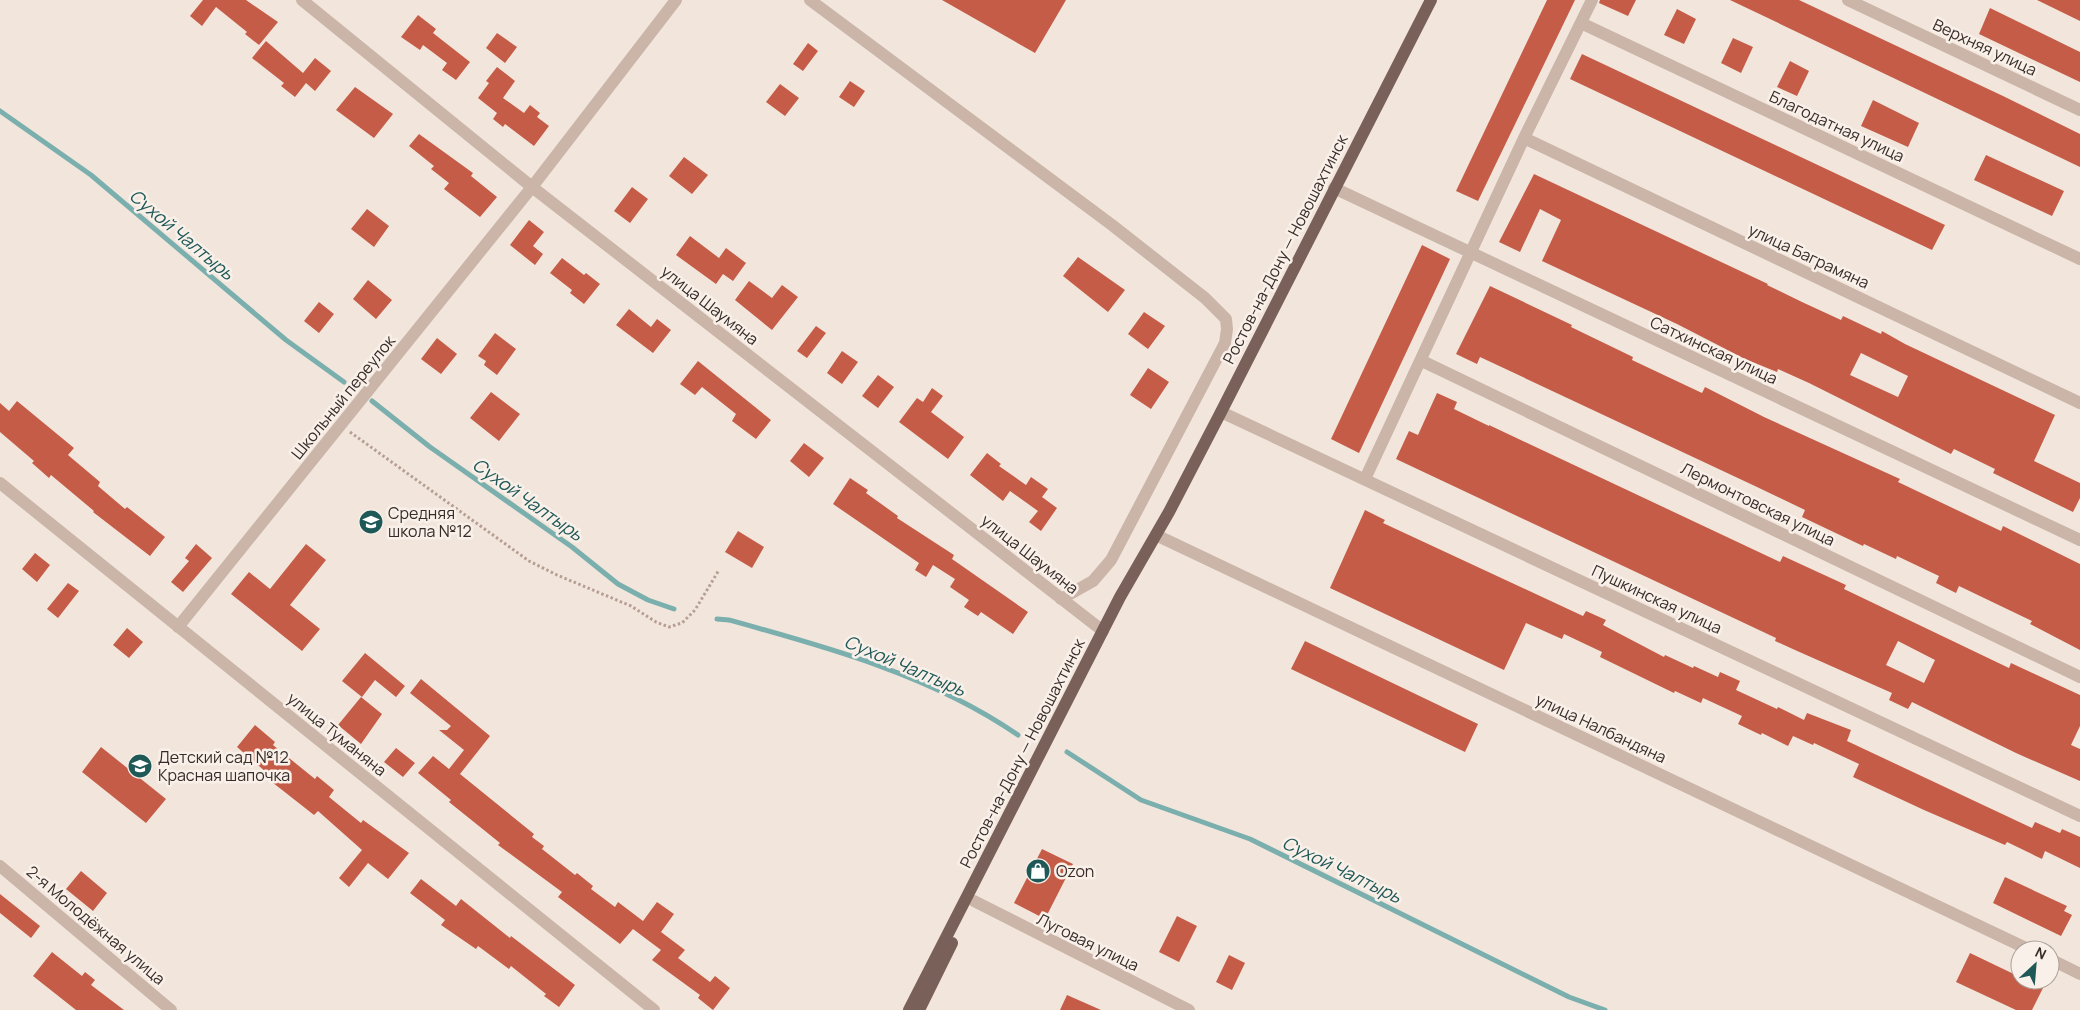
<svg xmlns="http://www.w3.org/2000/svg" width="2080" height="1010" font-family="Manrope,sans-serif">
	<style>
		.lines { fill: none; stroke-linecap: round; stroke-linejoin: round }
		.stream { stroke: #7bafad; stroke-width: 5 }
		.building { fill: #c55c47; fill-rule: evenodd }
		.path { stroke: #b69f92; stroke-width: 3; stroke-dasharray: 2.5 2.5; stroke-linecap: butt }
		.minor { stroke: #cab5a8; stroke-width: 12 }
		.primary { stroke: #79615a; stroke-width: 12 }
		.labels { text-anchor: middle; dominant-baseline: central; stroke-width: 5; stroke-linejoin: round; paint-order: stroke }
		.street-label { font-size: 16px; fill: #372c28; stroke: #f9f0e9 }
		.poi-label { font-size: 16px; fill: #372c28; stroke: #f9f0e9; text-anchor: start }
		.water-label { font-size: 18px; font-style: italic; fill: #1e5857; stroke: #f9f0e9 }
	</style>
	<rect width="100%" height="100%" fill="#f2e6dc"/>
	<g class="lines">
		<path class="stream" d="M0,111L91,175L286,340L344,382
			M372,401L430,447L572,547L618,584L648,600L674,609
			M717,619L729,620C827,647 933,676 1018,735
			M1067,752L1141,800L1250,839L1569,997L1605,1010"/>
	</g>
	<path class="building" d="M203,0H246L278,22L259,45L245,34L247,32L216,7L202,26L190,16Z
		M942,0H1066L1035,53Z
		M1547,0H1575L1478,201L1456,191Z
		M1600,0H1636L1628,16L1599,3Z
		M1730,0H1799L2003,96L2080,134V167Z
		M2037,0H2080V21Z
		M1990,8L2080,52V82L1979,34Z
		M1677,9L1696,19L1684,44L1664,35Z
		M418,15L436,29L433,33L470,62L456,80L442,70L447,63L423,45L420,50L401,37Z
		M497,33L517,47L505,63L486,48Z
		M1733,38L1753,47L1741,73L1721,63Z
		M266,41L303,73L315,58L331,71L315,91L306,83L295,97L281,86L284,83L252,58Z
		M808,43L818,51L803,71L793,64Z
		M1582,54L1945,225L1932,250L1570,79Z
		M1790,61L1809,71L1797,96L1777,87Z
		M497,67L515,81L503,98L524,113L530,105L540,113L537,117L549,126L534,146L505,124L503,127L493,119L497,113L478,98L489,83L486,81Z
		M850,81L865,91L854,107L839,97Z
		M780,84L799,98L785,116L766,102Z
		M355,87L393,114L374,138L336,110Z
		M1873,100L1919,123L1908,147L1861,126Z
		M419,134L473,173L471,176L497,197L480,217L444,189L449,183L431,169L434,166L409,146Z
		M1986,155L2064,191L2052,216L1974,180Z
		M684,157L708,175L692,194L669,176Z
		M1534,174L1768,284L1767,285L1802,302L1841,320L1843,316L1881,334L1882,331L1905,344L2055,415L2034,461L2080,483V498L2073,512L1993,473L1995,469L1954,449L1951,454L1809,383L1778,369L1777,372L1745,359L1677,324L1542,261L1561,220L1540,209L1520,252L1499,242ZM1861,353L1908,376L1898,397L1850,375Z
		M632,187L648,199L630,223L614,211Z
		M367,209L389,226L374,247L351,229Z
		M529,220L544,232L533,246L543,254L535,265L510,245Z
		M690,236L719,258L726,248L746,263L733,281L723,274L716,284L676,255Z
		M1422,245L1450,259L1359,453L1331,439Z
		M1078,257L1125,290L1108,312L1063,276Z
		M562,258L584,275L586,273L600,284L584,304L570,293L572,290L550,273Z
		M368,280L392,300L376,319L353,299Z
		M749,281L772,298L782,285L798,297L772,330L735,300Z
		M1490,286L1572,325L1571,327L1633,357L1632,360L1702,393L1705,387L1764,417L1900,479L1898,482L2001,531L2003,526L2080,564V650L2030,624L2032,621L1959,586L1956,593L1936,583L1939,576L1897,556L1896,559L1864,544L1863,546L1802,517L1805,510L1757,487L1480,357L1477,364L1456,354Z
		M319,302L334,314L319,333L304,321Z
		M629,309L651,327L657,319L671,330L653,353L616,325Z
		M1144,312L1165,326L1148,349L1128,334Z
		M816,326L826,333L807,358L797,351Z
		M495,333L516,349L497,375L484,365L486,361L478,356Z
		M437,338L457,354L441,374L421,359Z
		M842,351L858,362L842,384L827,373Z
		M698,361L771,420L756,439L732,421L736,414L702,387L695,395L680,384Z
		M1148,368L1169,382L1151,409L1130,395Z
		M878,375L894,387L878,408L862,396Z
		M932,388L943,396L931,412L964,437L948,459L899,422L917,398L923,402Z
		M491,392L520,414L499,441L470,418Z
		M1437,393L1457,402L1454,409L1489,426V425L1780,562L1783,556L1846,585L1844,589L2009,668L2011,663L2080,695V726L2071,745L2080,749V781L2016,753L1912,702L1908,709L1889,700L1892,693L1795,650L1775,641L1776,638L1396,459L1409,431L1418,435ZM1898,641L1935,660L1924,683L1886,665Z
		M17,401L74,448L68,455L100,482L98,486L125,509L127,507L165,537L150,556L93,512L94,511L51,475L49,478L32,463L34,461L0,432V403L9,411Z
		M804,443L824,458L809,477L790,461Z
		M987,453L1001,464L999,466L1026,485L1031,477L1048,489L1042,497L1057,508L1041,531L1029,522L1038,511L1010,491L1003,501L970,475Z
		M850,478L868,490L866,493L898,516L897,518L954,555L952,559L1028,612L1013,634L981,612L978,616L964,607L969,600L950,587L955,579L933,565L926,577L915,570L919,563L833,504Z
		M1365,510L1385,520L1383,523L1583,616L1586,611L1606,620L1603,625L1664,657L1665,655L1693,668L1694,666L1718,677L1720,672L1740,681L1736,690L1777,709L1778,707L1804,720L1807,713L1851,730L1847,741L2032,828L2035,822L2060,833L2062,829L2080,837V868L2045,851L2042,859L2007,842L2005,845L1924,810L1853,777L1859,764L1814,743L1813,745L1793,736L1788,746L1762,733L1761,735L1738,724L1742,716L1703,698L1701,703L1675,691L1674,693L1600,657L1602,652L1564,634L1562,639L1526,623L1504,670L1330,588Z
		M738,531L764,547L752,568L725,552Z
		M196,544L212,558L183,592L171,582L189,561L185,558Z
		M306,544L326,560L290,605L320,629L302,651L231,594L249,572L270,589Z
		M35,553L50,565L37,582L22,569Z
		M68,583L79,591L58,618L47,609Z
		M127,628L143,642L129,658L113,645Z
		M1305,641L1478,724L1465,752L1291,669Z
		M365,653L405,686L396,697L375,680L362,697L342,681Z
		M421,679L490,736L460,774L534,834L532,837L544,846L542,849L575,875L577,873L593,886L591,889L615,907L618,902L643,921L657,902L674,914L661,932L685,950L678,958L710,982L715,976L730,988L713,1010L698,998L700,995L652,960L661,950L633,929L620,944L558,897L562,892L498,845L500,843L449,802L451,800L418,773L433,756L449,769L464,750L439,730H447L451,726L410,693Z
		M361,697L382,714L361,744L338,725Z
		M255,725L275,742L273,745L315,779L317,776L334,790L329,797L361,823L363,820L409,853L388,879L368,863L349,887L339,878L362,850L318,811L314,815L263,775L266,772L237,747Z
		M101,747L166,799L146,823L82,772Z
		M396,748L415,763L403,777L384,762Z
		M1042,849L1073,864L1045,919L1014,903Z
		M81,871L107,893L93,911L66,889Z
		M2005,877L2067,906L2064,911L2072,915L2061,936L1993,903Z
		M421,879L456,906L461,899L510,938L511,936L575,985L559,1007L544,996L546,994L511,966L509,969L478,946L476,949L441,925L445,920L410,893Z
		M0,894L40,926L31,938L0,913Z
		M1177,916L1197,926L1179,962L1159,952Z
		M52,952L82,976L85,972L95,980L91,985L124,1010H76L33,976Z
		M1970,953L2020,977V980H2026L2043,988L2032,1010H2016L1956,982Z
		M1229,955L1245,963L1232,990L1216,982Z
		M1067,995L1101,1010H1060Z"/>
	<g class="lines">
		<path class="path" d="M350,432L529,561L557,575L631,606L656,622L669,627L682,623L695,610L719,570"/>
		<path class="minor" d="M302,0L532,187L1103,631
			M810,0L1112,225L1205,298L1226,319L1227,329L1225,343L1111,560L1093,581L1061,599
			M1848,0L2080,110
			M1581,23L2080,259
			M1524,138L2080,403
			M1334,188L2080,540
			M1422,361L2080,677
			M1221,412L2080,816
			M1365,479L1524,138L1592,0
			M0,483L654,1010
			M1158,536L2030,950
			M178,627L532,187L676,0
			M0,866L171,1010
			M974,901L1189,1010
			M2050,959L2080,974"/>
		<path class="primary" d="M909,1010L1120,597L1169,512L1221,412L1431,0
			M919,1010L952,943"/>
	</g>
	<defs>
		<symbol id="school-disc" viewBox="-11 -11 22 22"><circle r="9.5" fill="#1e5857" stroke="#f9f0e9"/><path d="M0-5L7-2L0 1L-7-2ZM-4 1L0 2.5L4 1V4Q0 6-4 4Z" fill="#fff"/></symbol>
		<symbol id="shop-disc" viewBox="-11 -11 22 22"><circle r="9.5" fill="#1e5857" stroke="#f9f0e9"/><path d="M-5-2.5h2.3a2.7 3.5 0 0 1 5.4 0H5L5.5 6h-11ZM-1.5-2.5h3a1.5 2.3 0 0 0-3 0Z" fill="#fff"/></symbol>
	</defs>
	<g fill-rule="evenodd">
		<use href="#school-disc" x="357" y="508" width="28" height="28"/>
		<use href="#school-disc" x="126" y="752" width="28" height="28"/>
		<use href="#shop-disc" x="1024" y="857" width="28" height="28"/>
	</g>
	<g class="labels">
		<g class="street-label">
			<text transform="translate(1985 47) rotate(25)">Верхняя улица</text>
			<text transform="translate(1837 126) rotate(25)">Благодатная улица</text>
			<text transform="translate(1285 249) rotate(-63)">Ростов-на-Дону — Новошахтинск</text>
			<text transform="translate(1809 256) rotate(25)">улица Баграмяна</text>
			<text transform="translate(710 305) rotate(38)">улица Шаумяна</text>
			<text transform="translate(1714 350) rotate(25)">Сатхинская улица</text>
			<text transform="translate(343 397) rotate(-51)">Школьный переулок</text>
			<text transform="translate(1758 504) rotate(26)">Лермонтовская улица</text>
			<text transform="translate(1030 554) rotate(38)">улица Шаумяна</text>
			<text transform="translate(1657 599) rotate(25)">Пушкинская улица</text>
			<text transform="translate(1601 728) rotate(25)">улица Налбандяна</text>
			<text transform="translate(337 734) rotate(39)">улица Туманяна</text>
			<text transform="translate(1022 753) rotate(-63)">Ростов-на-Дону — Новошахтинск</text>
			<text transform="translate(96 925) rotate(40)">2-я Молодёжная улица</text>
			<text transform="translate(1088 942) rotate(26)">Луговая улица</text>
		</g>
		<g class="poi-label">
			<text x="388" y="513">Средняя<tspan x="388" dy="18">школа №12</tspan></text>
			<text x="158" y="757">Детский сад №12<tspan x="158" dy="18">Красная шапочка</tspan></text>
			<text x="1056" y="871">Ozon</text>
		</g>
		<g class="water-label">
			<text transform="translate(182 234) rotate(40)">Сухой Чалтырь</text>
			<text transform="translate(528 499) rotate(35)">Сухой Чалтырь</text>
			<text transform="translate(905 665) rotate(23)">Сухой Чалтырь</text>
			<text transform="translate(1342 869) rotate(26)">Сухой Чалтырь</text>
		</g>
	</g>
	<g transform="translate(2035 965) rotate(26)"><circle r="24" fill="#f9f0e9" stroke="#aba29c"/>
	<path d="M0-4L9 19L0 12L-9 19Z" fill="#1e5857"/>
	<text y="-8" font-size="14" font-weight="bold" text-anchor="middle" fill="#372c28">N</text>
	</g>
</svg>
